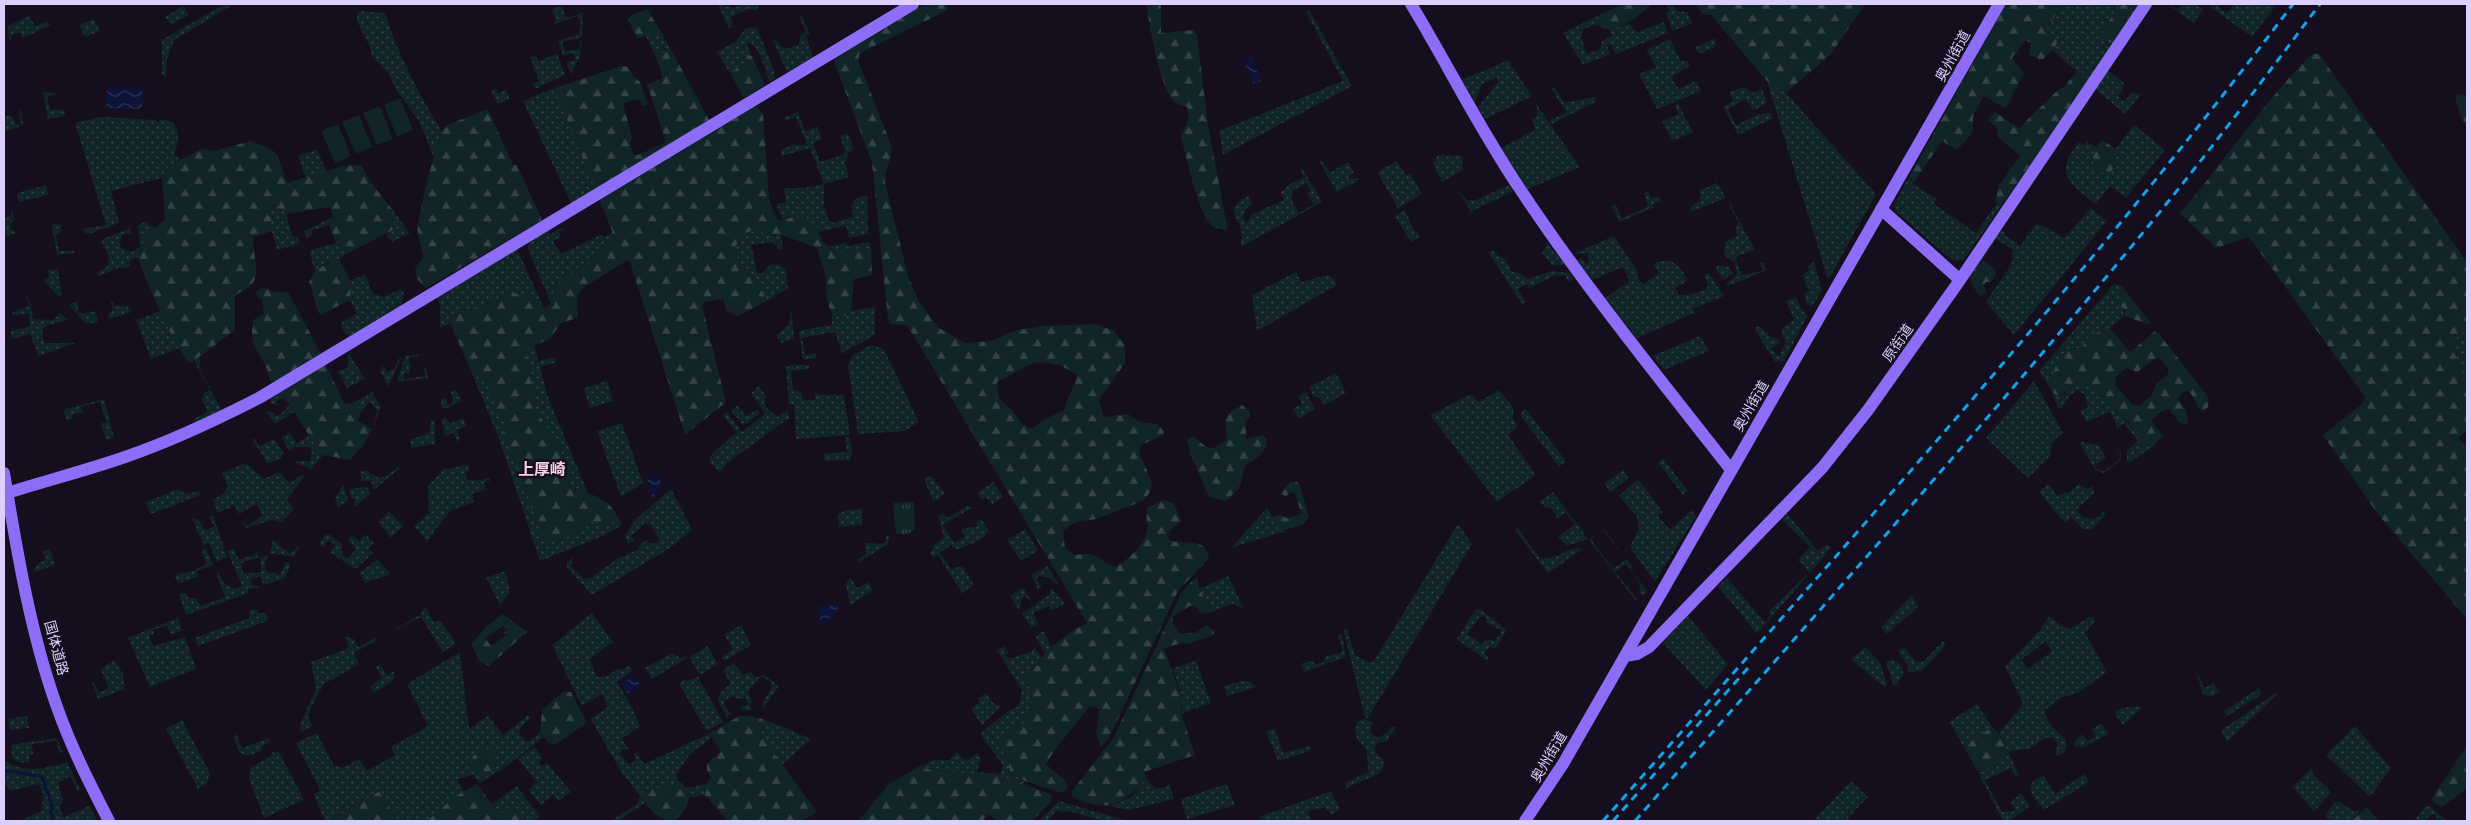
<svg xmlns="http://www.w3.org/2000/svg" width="2471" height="825" font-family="Rubik,'Noto Sans JP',sans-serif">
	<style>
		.grass { fill: url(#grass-dots); fill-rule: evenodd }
		.forest { fill: url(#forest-firs); fill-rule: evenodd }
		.park { fill: url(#park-tufts) }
		.pitch { fill: #112428 }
		.water { fill: url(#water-waves) }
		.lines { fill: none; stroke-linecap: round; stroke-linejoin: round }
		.stream { stroke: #0c1339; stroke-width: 3 }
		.secondary { stroke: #8d6cf6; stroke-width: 12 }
		.rail { stroke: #0fa3e8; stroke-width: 3; stroke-dasharray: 8 6; stroke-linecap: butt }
		.labels { text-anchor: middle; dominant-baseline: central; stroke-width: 5; stroke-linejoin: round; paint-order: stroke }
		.street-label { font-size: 14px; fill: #ddcffc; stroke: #140e1f }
		.quarter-label { font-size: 16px; font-weight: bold; fill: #fcd0e3; stroke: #140e1f }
	</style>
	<defs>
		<pattern id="grass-dots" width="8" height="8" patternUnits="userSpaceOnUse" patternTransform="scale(1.25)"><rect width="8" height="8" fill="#112428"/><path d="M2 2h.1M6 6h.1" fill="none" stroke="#334348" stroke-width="1.8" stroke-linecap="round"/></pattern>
		<pattern id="forest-firs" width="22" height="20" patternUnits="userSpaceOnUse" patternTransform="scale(1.25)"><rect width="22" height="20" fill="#112428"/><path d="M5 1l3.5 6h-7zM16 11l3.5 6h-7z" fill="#334348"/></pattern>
		<pattern id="park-tufts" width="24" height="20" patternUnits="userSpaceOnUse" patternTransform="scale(1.25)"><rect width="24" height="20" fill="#112428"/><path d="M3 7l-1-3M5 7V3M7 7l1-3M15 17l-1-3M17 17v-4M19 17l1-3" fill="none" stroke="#334348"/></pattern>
		<pattern id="water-waves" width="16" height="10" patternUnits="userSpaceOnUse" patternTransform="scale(1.25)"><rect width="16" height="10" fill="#0c1339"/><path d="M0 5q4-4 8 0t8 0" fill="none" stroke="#2f3457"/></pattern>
	</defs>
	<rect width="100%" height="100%" fill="#140e1f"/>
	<path class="grass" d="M225,4H234L174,40L167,59L166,77L162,75V40Z
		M718,4L734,8L741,4L758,5L757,10L748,9L731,17L732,27L729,29Z
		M1673,4L1677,11L1687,12L1692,23L1673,31L1666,13L1669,10L1667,5Z
		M2063,4H2140L2088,81L2052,50L2055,48L2046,30Z
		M2167,4L2178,9L2182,4H2195L2203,9L2194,23Z
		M2213,4H2219L2218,7L2227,13L2234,4H2277L2252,37L2210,7Z
		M183,6L189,15L171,24L165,17Z
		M562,6L566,18L583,13L582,37L562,42L565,51L580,49V41H582L580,56L571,74L566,63L575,60L573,53L563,56L558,41L579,34L581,26L578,16L552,25L556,21L552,9Z
		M1309,10L1352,86L1223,155L1219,131L1343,81L1306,12Z
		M360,11L385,13C398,55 419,94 442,132L434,157L419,121L395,88L390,75L372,56L370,47L357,21V12Z
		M801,15L810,34L806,36L813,57L787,72L773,41L776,40L780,46L786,49L799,44L800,36L806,32L799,16Z
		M29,16L35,26L47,22L51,25L23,38L20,32L12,35L11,40L9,41L8,26Z
		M1597,16L1603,28L1595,25L1583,29L1581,37L1587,54L1600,49L1602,41L1612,36L1610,29L1630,24L1633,29L1638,32L1664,22L1668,33L1616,54L1610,44L1607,45L1610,54L1583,65L1563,33Z
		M94,19L100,31L85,37L79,25Z
		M752,27L757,28L774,70L775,78L770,82C764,71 761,46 748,43L747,46L752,56L747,55L744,63L730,73L717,52L735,42L745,29Z
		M661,32L670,48L656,57L646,36L658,35Z
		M1716,38V46L1700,54L1694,48Z
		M1670,39L1681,61H1687L1690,66L1673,76L1672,79L1679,89L1695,81L1701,91L1657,109L1639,74L1656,67L1646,50Z
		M557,54L565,75L535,89L533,84L539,81L530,57L535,55L539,61Z
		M1508,60L1532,96L1485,119L1478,107L1498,82L1497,77L1482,84L1475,102L1462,80Z
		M2107,70L2124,83L2123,89L2118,96L2124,101L2132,93L2141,94L2125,114L2095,89Z
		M1767,81L1786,93L1876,194L1830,277H1827Z
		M1555,87L1564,103L1594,97L1597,101L1552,124L1550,121L1566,112L1551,88Z
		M1745,87L1752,93L1762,89L1767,103L1753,111L1746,99L1728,109L1736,125L1759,114L1770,113L1773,118L1738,135L1723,106L1734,101L1729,92Z
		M554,88L597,189L571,203L523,101Z
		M496,89L498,93L506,90L510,99L497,104L491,91Z
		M43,92L60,94L47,96L50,110H65V116L48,119Z
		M1532,98L1580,167L1528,189L1501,148L1535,130L1532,119L1537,116V106Z
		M1678,103L1693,132L1672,141L1662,121L1678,114L1675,105Z
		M19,110H21L23,125L4,132V117L8,115L12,117L17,125L21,124Z
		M798,112L805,131L817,127L822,139L813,143L820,162L842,155L845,152L840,136L848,133L854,150L849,152L845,163L849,177L824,184V205L828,219L833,223L853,217L852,206L855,199L867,195L868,234L849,238L847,228L843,226L819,232L817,226L788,216L783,220L776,204L786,203L784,188H804L824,184L810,148L781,156L782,149L792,145H805L806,142L796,117L785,121L784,118Z
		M101,117L156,120L157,123L160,120C180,117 181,139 174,153L180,160L168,167L162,178L111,191L119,223L89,234L85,233L83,229L106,225L75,123Z
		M2134,125L2165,150L2126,198L2110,186L2096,204C2068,183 2054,173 2079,142L2083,145L2087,142L2106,153L2117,147Z
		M317,149L326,171L306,179L298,156Z
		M1438,155L1462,156L1463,170L1442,182L1433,164Z
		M1321,160L1330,172L1348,162L1354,172L1348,177L1350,179L1358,178L1359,180L1337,192L1319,161Z
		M1397,161L1406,175L1410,173L1422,194L1398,208L1377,172Z
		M1302,168L1322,202L1241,247C1240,243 1242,239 1242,235C1241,216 1220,210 1249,196L1252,203L1245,210L1243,217L1245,222H1248L1252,214L1284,200L1281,192L1290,184L1305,177L1300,170ZM1306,183L1311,191L1307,193L1314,204L1299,213L1292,201V191Z
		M1713,175L1726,198L1691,212V206L1700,201V190L1717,183Z
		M1913,184L1937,199L1934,204L1976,233L1997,203L2002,205L1964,259L1958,261L1952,260L1895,211L1894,205L1903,188L1906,190Z
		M46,185L48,195L19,202L17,193Z
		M1509,185L1513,191L1471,212L1457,190L1467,200H1476Z
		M1648,191L1651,197L1660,198L1662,201L1653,204L1652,208L1620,222L1611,206L1615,204L1622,218L1648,207L1644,193Z
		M276,205L286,214L292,235L298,238L300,244L277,250L272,231L269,208Z
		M1729,205H1731L1755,250L1737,256L1736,261L1742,275L1762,271L1760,263L1762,262L1767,270L1728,286L1726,285L1737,274L1735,263L1724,255L1725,242L1737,236L1735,230L1739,222Z
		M10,207L15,219L10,224L11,229L17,233L4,237V219L12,215Z
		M2091,208L2107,221L2014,335L1986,302L2011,265L2013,250L1996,239L1982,260L1980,258L1999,228L2005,232V235L2020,246L2036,224L2044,226L2064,238Z
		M392,209L410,233L392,242L386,235L393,230Z
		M1405,210C1410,220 1411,230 1421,236L1411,242L1395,216Z
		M333,217L329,225L312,230L311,236L306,238L304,231Z
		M146,221L149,226L155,227L144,242L138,257L130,261V266L123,269L120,267L99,276L97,273L108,266L109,258L101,240L130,228L131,234H122L120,246L122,249L132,252L140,247L138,225Z
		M61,223L62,231L56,236L59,251H75V253L57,255L52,225Z
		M560,228L565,229L559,232L561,237L553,241L561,254L600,235L606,236L614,231L615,238L554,288L551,304L528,249L529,243L548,230L551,234Z
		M756,229L774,236L781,235L783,249L780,250L773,242L751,245L757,273H763L770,265H779L786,269L788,288L767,301L757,281L739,268L736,249L738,236Z
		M1614,236L1638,272L1637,277L1643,284L1659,273L1653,264C1672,256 1679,264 1688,280L1675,288L1680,295H1689L1707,289L1708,285L1704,275L1709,273L1724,296L1692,309L1694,313L1637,338L1605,298C1613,294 1617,288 1628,283L1629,279L1623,267L1592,280L1576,261L1581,258L1586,263L1589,262L1588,253L1573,254Z
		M869,242L871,249L868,248L839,253L828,247L845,243L849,246Z
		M336,243L346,254L339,260C330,258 321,266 315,271L310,254L312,250Z
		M1548,243L1565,265H1552L1542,253Z
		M517,249L544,308L510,292L486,305L458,313L452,317L450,323L440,328V305L437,296Z
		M1494,250L1498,256L1504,258L1512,272L1521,273L1527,279L1551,271L1570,273L1574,279L1569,282L1565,276L1556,275L1529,288L1527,284L1518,289L1526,302L1522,304L1488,252Z
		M1814,262L1822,290L1812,307L1806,303L1804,295L1809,290L1802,275L1809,270L1808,266Z
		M1718,265L1729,267L1733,274L1723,280L1715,268Z
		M58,269L62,296H58L43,280L49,278L48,270Z
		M1296,272L1301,282L1328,275L1334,279L1337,285L1257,331L1252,295Z
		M365,274L372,293L384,297L400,289L404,293L401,305L350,336L345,334L341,326L342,322L357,313L350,300L351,281Z
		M2114,284L2122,286L2125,290L2120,293L2124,316L2110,328L2091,335L2080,349C2059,345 2053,372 2050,388L2039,371Z
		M27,295L31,305L33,319L53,320L61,313L68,320L48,325L42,329L44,343H76L38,356L30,334L12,339L10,331L30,327L29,314L12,315V313L29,306Z
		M1796,297L1802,310L1808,315L1784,361L1775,362L1754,328L1760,326L1772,338L1778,339L1780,342L1771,349L1779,357L1785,343L1781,329L1794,319L1786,301Z
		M110,298L114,306H127L132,312L109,319L108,315L113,309Z
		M78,301V312L83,314L95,311L98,322L86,324L69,305Z
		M875,307V335L842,353L835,332L802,338L805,355L816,353V359H803L799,332L801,330L832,325V314L843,316L851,311Z
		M791,309L794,339L781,343L776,335L789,325Z
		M161,311L179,348L151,359L136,320Z
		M2467,329V383L2451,346L2455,339Z
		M1700,336L1709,351L1664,370L1652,356Z
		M534,344L538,361L555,357L556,362L540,367L548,397L588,493L571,487L559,443L551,435L536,409L525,349Z
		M870,345L882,348L885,351L919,422L905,431L858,434L848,365L852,356Z
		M348,352L365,379L347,388L337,371L348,368Z
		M419,354V356L409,358L410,373H404V379L425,376L424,368H426L428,378L397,382L405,356Z
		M198,358L201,362L199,368L222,411L196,424L194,419L206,413L207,409L202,400L204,393L210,390L194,361Z
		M399,358L401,359L388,387L380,370L383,366L388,372L394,369Z
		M790,365H810L809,369L791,371L793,390L801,392L803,400H815V394L844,395L850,435L796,439L794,405L789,404L786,368Z
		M1336,373L1346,393L1325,405L1318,397H1314L1309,387Z
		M484,374L505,425L504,433L558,543L589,520L599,525L617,518V516L622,525L603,536L540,561L498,436L473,376Z
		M607,381L613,401L590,408L583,388Z
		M2034,381L2063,433L2052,442L2050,456L2028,478L1986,438Z
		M2079,381C2108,394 2128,424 2147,447H2152L2129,463L2127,461V450L2138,441L2124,423L2118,428L2110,412L2086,422L2080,411L2088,408L2085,395L2078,390L2070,395L2062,408H2059L2054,399L2053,393L2063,395Z
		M759,386L766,396L765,406L777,417L788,410L789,418L730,461L719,472L709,461L710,456L736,432L723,415L727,412L742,432L765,414L751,393Z
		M456,390L462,401L444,409L442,407L441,400L446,398L448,405L453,403L451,392Z
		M1499,390L1513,407V418L1518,426L1508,435L1536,475L1497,502L1430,415L1471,394L1479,402Z
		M281,391L294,412L275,424L266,412L269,411L278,416L289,406L283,397L276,402L279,406L271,403L270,398Z
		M372,392L381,407L372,429L377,411L371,403H368L361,413L353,403Z
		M1306,392L1315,409L1299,419L1293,408L1302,404L1298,396Z
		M104,399L114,438L106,440L101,424L106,422L100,402L81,407L83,412L72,415L73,420H67L63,410Z
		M737,405L746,416L758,409L760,413L746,424L742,423L731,411Z
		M1524,409H1526L1566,461L1559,467L1520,415Z
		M445,416L450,424L463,418L467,426L457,430L460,440L457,442L454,432L445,436L442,420Z
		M431,421L435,422V444L411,448L410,440L429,433Z
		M622,423L643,483L621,497L597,431Z
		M290,433L297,443L309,436L323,455L310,471L309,467L296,464L295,461H310L312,450L309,447H295L289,451L282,437Z
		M850,437L852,455L849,460L824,461L823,454L847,452L845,438Z
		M254,438L260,446L274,439L283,452L281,459L267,463L252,439Z
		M2082,442L2098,445L2106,458L2095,465L2097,469L2104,471L2119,460L2120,454L2116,446L2121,453L2120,461L2104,473L2095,470L2080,443Z
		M1663,458L1688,491L1683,495L1658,463Z
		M245,463L264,479L279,472L290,483L303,474L304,477L287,499L294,509L282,522L272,520L246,528L242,521L248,526L263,515L256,504L239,514L234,506L217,513L213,500L224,493L228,487L222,473Z
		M466,465L469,468V471L465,472L467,479L476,481L490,478V481L484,483L486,490L472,494L474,502L450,511L427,541L414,527L429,513L428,486L445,468L448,469Z
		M399,467V469L374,490L371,481H361V471H369L370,474H374L378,478L386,476Z
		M1624,469L1628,478L1611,492L1604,484Z
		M931,476L945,494L933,501L924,479Z
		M1638,479L1663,512L1658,516L1670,530L1691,510L1696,516L1655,582L1631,549V544L1639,529L1637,517L1619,496Z
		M993,482L1003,497L992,504L986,497L981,500L977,493Z
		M343,484L348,500L338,508L335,498Z
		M2048,484L2057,495L2070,492L2079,484L2087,489L2092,486L2095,492L2076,510L2083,518L2096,519L2104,512L2106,515L2091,530L2083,529L2071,517L2065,523L2039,492Z
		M363,487L368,488L371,493L355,507L353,505L355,500L351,498L349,489Z
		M178,489L186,494L199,491L201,495L151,514L146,502Z
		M671,489L692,529L691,531L670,548L592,595L567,567V562L573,557L571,566L584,579L590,578L617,559L639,549L638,546L647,540L650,544L658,542L659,538L650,525L645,524L631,536L634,541L628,544L625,535L636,519Z
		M1553,492L1588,539L1567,546L1558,537L1575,524L1566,513L1557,518L1552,509L1547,507L1545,508L1540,501Z
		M967,506L973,507L943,525L954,543L965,537L961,529L978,526L976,523L981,519L989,531L980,540L957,550L951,545L940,553L951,569L962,566L974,585L962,593L938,555L933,558L930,553L933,550V546L944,537L938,516L943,514L947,518Z
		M1267,508L1272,516H1277V522L1281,531H1286L1231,548Z
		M862,509V525L839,527L838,514L844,511Z
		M389,511L403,526L391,538L378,522Z
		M1787,513L1818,551L1827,544L1831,548L1810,573L1798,560L1810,547L1782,520Z
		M213,515L227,557L217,562L209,543L204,545L192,518L199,520L205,531L214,526L209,517Z
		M1458,524L1472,544L1368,718L1365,717L1343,629H1347L1355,655L1370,663L1374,661Z
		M1518,528L1540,558C1555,561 1569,546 1583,549L1548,573L1515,530Z
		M1025,529L1038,551L1021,561L1007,540Z
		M1604,529L1624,556L1603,530L1591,540L1613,569L1627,559L1633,568L1631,570L1648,592L1642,596L1640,592L1639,581L1626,564L1615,572L1638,600L1636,601L1589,540Z
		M329,534L342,544V554L347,559L356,549L348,540L352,535L359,541L365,534L374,543L368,549L373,553L357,568H353L330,552L335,545L329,540L323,547L319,544L325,535Z
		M886,536H889L888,544L859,562L857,560L866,554L865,543L882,544L886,541Z
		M273,540L290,554L299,546L294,557L270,553Z
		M206,548L213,565L197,571L199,576L180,583L177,581L174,575L191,572L206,564L202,551Z
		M50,549L55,565L34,572L37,564L45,560L43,551Z
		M234,549L239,560L255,555L256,549L259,557L241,563L243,574L261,572L260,558L268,555L265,565L267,572L280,575L286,562L291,564L285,578L264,585L260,576L250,580L252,585L260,587L248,589V593L186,615L179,594L186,593L188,598H196L200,606L225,597L216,572L219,573L224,584L236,589L242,586L227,551Z
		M378,559L390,574L365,583L360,573Z
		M1047,566L1059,584L1057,585L1048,577L1038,576L1037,579L1042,587L1038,589L1031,575Z
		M505,571L510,592L500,605L486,578Z
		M1806,575L1807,576L1757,634L1718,586L1727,578L1765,622L1770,616L1769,611Z
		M1228,576L1244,609L1232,604L1208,613L1210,607L1199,589Z
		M850,577L857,588L868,582L873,590L850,605L846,584Z
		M1024,588L1033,604L1025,596L1021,599V607L1018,609L1010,596Z
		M1052,588L1065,604L1052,610L1049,606L1033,613L1038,624L1031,628L1022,614L1051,593L1050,590Z
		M1912,595L1918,607L1887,634L1881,627Z
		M426,607L433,622L440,620L455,641V644L443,652L421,617L386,634L420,615Z
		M257,609L258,613H267V621L198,646L195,638L249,618V610Z
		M1476,609H1480L1507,630L1495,649L1490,646L1484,654L1489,658L1487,661L1457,639ZM1483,616L1488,619L1486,622L1502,631L1495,641L1486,639L1482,644L1467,634L1479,618Z
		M592,613L613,642L590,659L596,677L608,676L617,669L622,670L630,665L633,670L617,682L633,709L640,726L622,739L626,746L630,749L622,750L620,754L629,764L636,761L633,754L637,753L644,764L709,734L711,738L690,754L676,775L678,780L687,788L706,784L705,795L689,798L681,788L640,796L645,803L618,821H611L637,804L640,796L620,770L591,719L608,707L602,694L582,706L552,645Z
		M1688,616L1728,664L1706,690L1663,643Z
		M2049,616L2060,625L2070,629L2089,617L2094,618L2095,621L2085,633L2107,672L2078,693L2061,698L2045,710C2045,723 2058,731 2066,740V750L2057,756L2055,752L2058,745L2053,737C2043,737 2040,743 2032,747C2025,751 2016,749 2008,752L2019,775L2016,777L2011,768L1985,780L2002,812L2014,811V807L2010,803L2021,793L2030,806L2009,821H2003L1978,772H1981L2008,752L1999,733L2023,704L2005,666L2040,630ZM2045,642L2052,651L2028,669L2021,660Z
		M178,618L182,631L171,634L167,625L153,630L154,634L149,636L153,646L185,637L196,669L150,687L128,638Z
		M741,625L751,645L724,661L722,657L733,649L724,635Z
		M1044,631L1051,647L1045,654L1035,636Z
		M1340,634H1342L1346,657L1304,672L1301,664L1311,661L1317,664L1325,662L1324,657L1343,652L1338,636Z
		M346,637L354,639L358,647L375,638L377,640L354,653L359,664L324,684L311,707L308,718L313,726L301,732L300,725L316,689L311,662L349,648Z
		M1943,641L1946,645L1922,671L1908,672V666L1898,651L1900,649L1904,648L1917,662H1923Z
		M707,646L718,664L700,675L689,658Z
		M1004,646L1009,653L1005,655L1008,659L1031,652L1035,648L1042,659L1026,677L1033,700L1024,723L1006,731L1011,773L1025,781L1023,784L1010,779L917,768L935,760H949L957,752L963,759L968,760L977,753L981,758L977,772L1000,774L1003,765L980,734L1008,711L1019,706L1022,690L997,650Z
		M1865,647L1880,662L1887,685L1885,688L1851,659Z
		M460,652L469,729L488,716L503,735L528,715L530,718L520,729L519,733L526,741H530L540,732L543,737L507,766L480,783L473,775L457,779L464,792L427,821H398L380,791L329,821H325L314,795L320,790L296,743L317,733L334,765L342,768L359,759L367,771L395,755L391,747L428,726L407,684Z
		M672,653L680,658L686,656L687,658L652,679L645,668Z
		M1890,660L1897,661C1908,672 1902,678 1894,687L1886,662Z
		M115,661L123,674L125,689L98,699L92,683H94L99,692L109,688L101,671L103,667Z
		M1196,661L1211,703L1182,713L1183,701L1173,668Z
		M380,664L387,675L394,671L395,677L389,684L374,693L370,686L382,678L376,667Z
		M734,664L743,675L751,672L755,678L764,675L779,686L763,709C760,699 772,694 772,683L763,677L759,678L748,692L752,701L750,706L753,710L742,711L740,707L748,704L746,698L738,699L733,696L724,701V704L731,714L727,717C717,700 713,696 731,684L723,670Z
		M2196,672L2205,688L2213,683L2219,692L2211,697L2203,694Z
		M698,677L723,722L707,731L679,684L685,679L687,681Z
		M1241,681H1249L1256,687L1227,696L1224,686Z
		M2259,688L2262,694L2227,716L2224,711Z
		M986,693L993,703L1001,706L982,725L971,709L979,702L978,698Z
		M2276,693L2278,694L2227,742L2222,732L2223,729Z
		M1977,704L1992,727L1964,747L1949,722Z
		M2136,706L2142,708L2123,725L2115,714L2116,711L2122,708Z
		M27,716L29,728L10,730L8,719Z
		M763,719L811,739L782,765L761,736Z
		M1365,719L1372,722L1370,732L1378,738L1389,731L1390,727H1396L1386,742H1379L1374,747L1375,752L1383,759L1384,766L1379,774L1346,788V783L1368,772L1367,750C1358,741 1351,735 1358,721Z
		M182,720L210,773L207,783L198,789L166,729Z
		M2101,723L2109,734L2083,747L2074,746V743L2082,734L2088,741L2096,736L2092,729Z
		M2355,726L2391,768L2370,797L2326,755Z
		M1275,729L1283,753L1310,746L1312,750L1278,761L1266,731Z
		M236,734L242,748L269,738L270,742L262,746V750C254,754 249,757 240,753L233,736Z
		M56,738L63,752L59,753L56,741L32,744L33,754L29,756V763L17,762L12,757L11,745Z
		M534,746L543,758L539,762L542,766L547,763L571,792L559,801L553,794L541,805L528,790L537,782L518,759Z
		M273,752H279L304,800L264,818L249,779L250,768L270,757Z
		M4,760C23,774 46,769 67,762L80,790L78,791L70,776L58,783L63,800L60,808L64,817L89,806L98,821H19L42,811L43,794L39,784L10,791L7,786L4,787Z
		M2311,768L2313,774L2331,792L2314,812L2293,787Z
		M2084,774L2089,782L2044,810C2034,797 2019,783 2044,776L2055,794Z
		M1146,779L1156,789L1166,787L1169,783L1174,799L1129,810L1110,806L1131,797Z
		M1851,781L1868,797L1848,818L1851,821H1816L1814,820Z
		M1227,784L1235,805L1187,819L1181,799Z
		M517,786L540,816L534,821H525L499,814L492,804Z
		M1331,791L1340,810L1331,815L1325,807L1310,811L1308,814L1312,821H1263L1259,817Z
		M1059,801L1121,819L1130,821H1104L1071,812L1057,811L1047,821H1039Z
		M2335,802H2340L2353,811L2361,810L2352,821H2332L2325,815Z
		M2426,806H2430L2448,821H2441L2433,814L2423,821H2414Z"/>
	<path class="forest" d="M925,4H947L948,10L860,53L858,60L891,145C893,158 885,169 885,182L908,276L919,302L939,328L965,343L991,341L1017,330L1043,326L1094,324L1113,330L1125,345V363L1099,400L1104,417L1128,414L1139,422L1158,424L1164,432L1163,435L1141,445L1139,452L1152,482L1150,492L1143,501L1096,519L1075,522L1063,531L1065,548L1075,555C1102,551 1096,561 1116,567C1129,558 1143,547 1147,531C1149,525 1145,516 1147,508L1163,500L1174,503L1181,521L1167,533L1169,540C1183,546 1207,536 1209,558L1178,591L1109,738L1101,747L1096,734L1099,710L1094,706L1089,707L1054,751L1046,764L1064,780L1068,786L1062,793L1027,782L1011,773L998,739L1006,731L1024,723L1033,700L1026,677L1039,663L1047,650L1075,629L1087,623L907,325L891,324L888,319L872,163L834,61L836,56ZM1042,362L1062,366L1077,375C1075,388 1067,396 1064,410L1043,420L1032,429L1022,424L1011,409L999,398L997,382L1031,364Z
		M1146,4H1161V33L1194,30L1197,35L1208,125L1227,226L1226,230C1220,229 1216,229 1211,225C1198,212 1186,156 1181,137L1189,117L1187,107C1184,106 1179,105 1176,103C1159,90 1150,26 1146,4Z
		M1622,4H1653C1636,16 1626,30 1603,29L1597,16Z
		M1695,4H1865L1831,54L1786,93L1767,81L1711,15L1703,14Z
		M2006,4H2063L2046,29L2058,39L2055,48L2042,60L2029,55L2031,44L2026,40L2012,58L2024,73L2007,106L2003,107L1987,97H1983L1973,117V132L1957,150L1942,141L1910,188L1906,190L1903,188Z
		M2120,4H2137L2110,43L2100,35Z
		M647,9L661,32L658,35L637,38L628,19L631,15Z
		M670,48L712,125L748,104L757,106L763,114L769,198L773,211L779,221C796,215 801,216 817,226C826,258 840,253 868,248L871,249L872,275L854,279L851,311L843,317L834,316C822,298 829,288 824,270C822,262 819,254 816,247L781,235H767L756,229L738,236L736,249L739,268L757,281L767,301L738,316L727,311L723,299L705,302L702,305L726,402L685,435L630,262L626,261L584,287L577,296L578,317L560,324L550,339L525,349L536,409L551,435L559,443L571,487C587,493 614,500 617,518L612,524L599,525L589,521C575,530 559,551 543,538L504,433L505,425L484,374L473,376L450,323L452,317L458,313L486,305L510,292L535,298L544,308L551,303L554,288L615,238L554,88L622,66L628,67L633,76L640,82L648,104L642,106L640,100L636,99L623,104L632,137L630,143L634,155H638L666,142L647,84L663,78L656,57Z
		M2312,54H2319L2467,262V329L2455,339L2451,346L2467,383V430L2458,438L2467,448V619L2377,513L2323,435L2362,404L2365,397L2249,237L2216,248L2180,213C2225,161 2263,102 2312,54Z
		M747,55L752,56L765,85L744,98L730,73L744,63Z
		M2078,70L2087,75L2088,81L2002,205L1995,202L1999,185L2020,156L1998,137L1996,127L1988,120L1995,112L2019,128L2059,89L2064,87Z
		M2458,94L2465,96L2467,95V126L2461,118L2455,97Z
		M488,109L513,165H517L542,220L426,288L417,279L415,268C417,265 421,261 423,258C424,256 418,235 417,228L428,176L442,132L447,125Z
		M2102,140L2113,147L2117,160L2111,172L2098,173L2094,169C2091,158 2095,149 2102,140Z
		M250,141C283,151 276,154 287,183L343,166L361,165L372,184L392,209L393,230L346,254L336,243L329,225L333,217L330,207L286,214L276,205L271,206L272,231L253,237C252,252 263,276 249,287C244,291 239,292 235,296V330L191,363C179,358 142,273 138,257L150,231L165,220L162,178L168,167L201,149L215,151Z
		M1980,258L1995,270L1996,275L1991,282H1986L1984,286L1986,291L1981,297C1966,278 1967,279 1980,258Z
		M334,259L339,260L351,281L350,300L320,315C314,304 314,293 309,282L315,271Z
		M262,287L276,292H288L318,348L344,403C357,403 363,409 358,421L372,429L364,445L350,460L323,455L318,450L277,384L270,380C265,352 248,355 253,320L264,314L262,299L257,297L256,292Z
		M2125,290L2150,322L2148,324L2124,316L2125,311L2118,302L2120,293Z
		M2110,328L2130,352L2156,330L2209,398L2208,407L2202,412C2195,404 2195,396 2187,390L2177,398L2186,411L2188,423L2185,425L2179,422L2169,409L2163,410L2151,420L2163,436L2152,447H2147L2138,441C2138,424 2100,396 2087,385L2079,381L2060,396L2053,393L2050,388C2053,371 2059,345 2080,349L2091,335ZM2160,358L2169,369L2168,374L2156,384L2152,395L2139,406L2133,405L2115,385L2116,377L2126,368L2137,372L2155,359Z
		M1242,405L1250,412V417L1246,421V439L1262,435L1267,439C1267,454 1256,458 1245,466L1239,488L1226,501L1209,497L1190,453L1187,440L1192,436C1207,446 1208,455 1226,440C1227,418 1221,417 1242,405Z
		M1290,482H1297L1300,486L1309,517L1303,525L1281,531L1277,527V516L1280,514L1286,518L1296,516L1301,512L1295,494L1292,492L1286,496L1280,494Z
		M1197,576L1199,589L1210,607L1208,613L1201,614L1195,606H1190L1173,616L1172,622L1180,634L1195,633L1207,625L1214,631V635L1187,644L1182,643L1164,648L1183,701L1181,712L1195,755L1144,772L1146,779C1124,804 1105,815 1072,796V791L1113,739L1181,593Z
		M503,614L527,632L489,666L480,662L471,644L487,626ZM503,626L507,630L504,632L506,635L491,646L485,638Z
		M563,692H571L586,721L585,724L555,745L548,742L540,732L542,710Z
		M739,716H748L763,719L761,736L817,812L802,821H728L705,795L706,784L711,778L707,771V764L721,751L709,734Z
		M1992,727L1999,733L2008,752L1998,764L1978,772L1964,747Z
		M2467,745V788L2441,808L2431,799Z
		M484,750H492L497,758L489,775H480L471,767L473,756Z
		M917,768L1010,779L1052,795L1050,803L1032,821H997L989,814L982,821H858L889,784Z
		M477,784L499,814L515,807L525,821H427L456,796Z
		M674,785L681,788L689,798L686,808L675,821C657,821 650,809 640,796L644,790Z
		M380,791L398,821H329Z
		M2366,807L2380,821H2352Z"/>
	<path class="park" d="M914,502L915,530C908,533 904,537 896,533L893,503Z"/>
	<path class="pitch" d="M400,98L413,130L397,137L384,105Z
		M380,106L393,139L377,145L363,113Z
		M359,115L372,147L356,154L342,122Z
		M338,124L351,156L335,163L321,131Z"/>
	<path class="water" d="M1252,58L1261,81L1253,84L1244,61Z
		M107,87L143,88L142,109L106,108Z
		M659,476C663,486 660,490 653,498L646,481Z
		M838,605V613L820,624L819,607Z
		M634,676L641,686L628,694L621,684Z"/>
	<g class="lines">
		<path class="stream" d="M4,772L9,771L42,777L52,805L51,812L54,821"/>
		<path class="secondary" d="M1411,4C1448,65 1480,130 1520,189C1585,287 1659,378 1731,470
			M1881,209L1960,280
			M4,473C17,551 30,632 57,707C71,747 90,784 109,821
			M4,494C44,481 85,471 125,457C172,441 216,420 259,398L913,4
			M1625,656L1637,654L1649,647L1822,468L1868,410L1960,280L2146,4
			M1525,821L1563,764L1999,4"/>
		<path class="rail" d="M1603,821C1838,553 2078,289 2293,4
			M1613,821L1748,668
			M1635,821C1803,628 1974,438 2136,241C2200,164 2260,84 2320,4"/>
	</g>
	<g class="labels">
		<g class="street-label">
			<text transform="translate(1953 56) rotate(-61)">奥州街道</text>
			<text transform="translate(1898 343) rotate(-55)">原街道</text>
			<text transform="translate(1751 406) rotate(-60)">奥州街道</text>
			<text transform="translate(56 648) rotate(75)">国体道路</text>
			<text transform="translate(1549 757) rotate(-59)">奥州街道</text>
		</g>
		<g class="quarter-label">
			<text x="542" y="469">上厚崎</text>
		</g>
	</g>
	<rect width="2471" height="825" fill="none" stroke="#ddcffc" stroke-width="10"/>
</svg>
